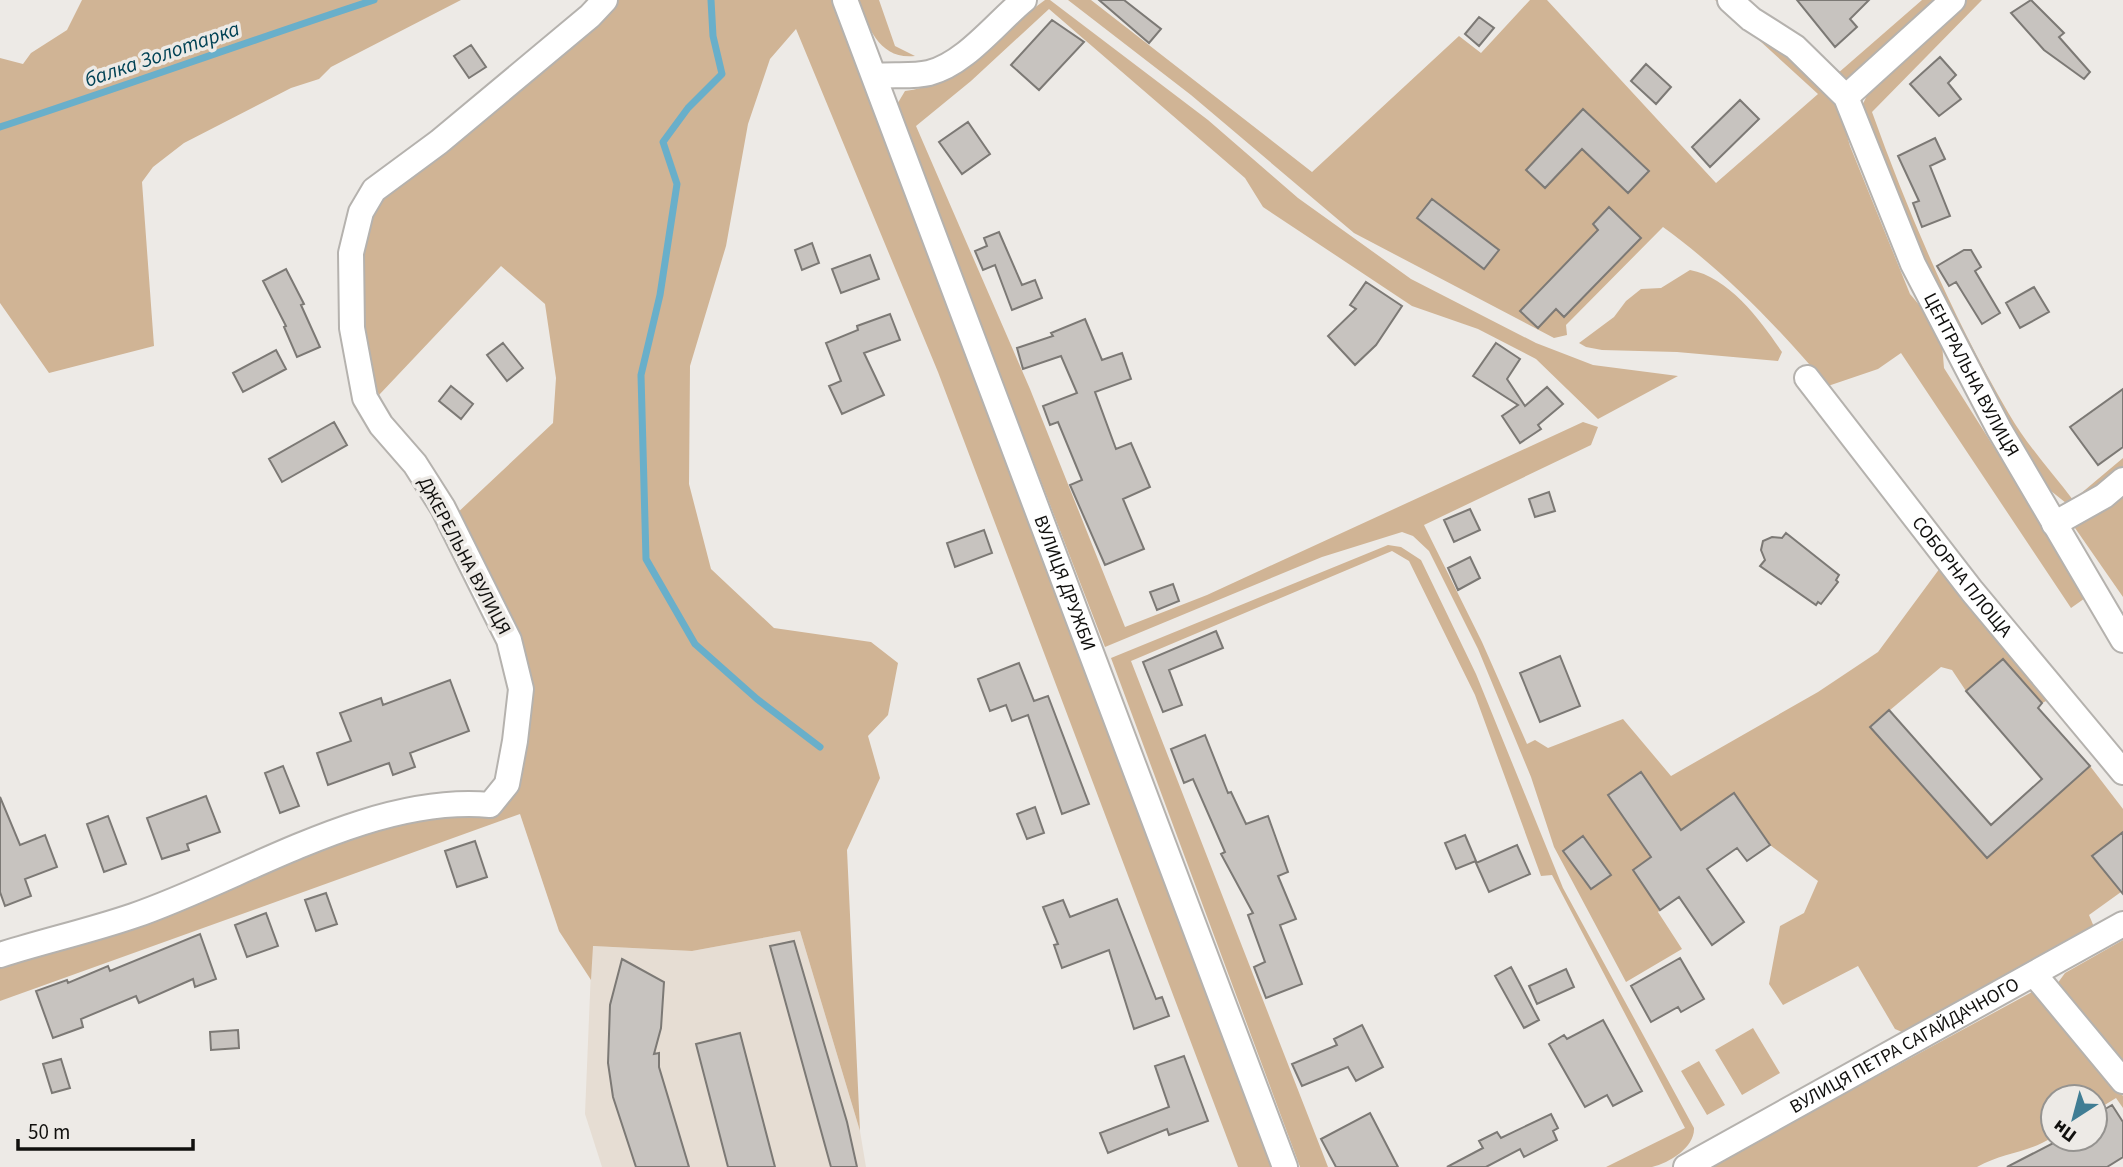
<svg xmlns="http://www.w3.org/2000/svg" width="2123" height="1167" font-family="'Source Sans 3',sans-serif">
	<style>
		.built { fill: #e6ddd3 }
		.green { fill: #d0b495 }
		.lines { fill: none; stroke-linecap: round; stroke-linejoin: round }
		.stream { stroke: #69afca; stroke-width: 7 }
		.building { fill: #c7c3bf; stroke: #7c7975; stroke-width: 2 }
		.minor-casing { stroke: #b5b2ae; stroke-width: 28 }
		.minor { stroke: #fff; stroke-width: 24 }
		.labels { text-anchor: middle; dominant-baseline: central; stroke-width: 7; stroke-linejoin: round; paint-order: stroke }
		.street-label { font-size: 19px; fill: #11100e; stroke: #edeae6 }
		.water-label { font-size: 21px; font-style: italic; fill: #004255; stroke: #edeae6 }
	</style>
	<rect width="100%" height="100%" fill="#edeae6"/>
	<path class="built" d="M800,931L860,1131L866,1167H602L585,1114L592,946L692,951Z"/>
	<path class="green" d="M82,0H461L331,67L319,79L291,88L184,143L153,167L142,182L154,346L49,373L0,303V58L23,64L31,53L67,30Z
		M615,0H833L1275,1167H1238L938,372L796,29L770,59L748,124L726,246L690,366L689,484L711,569L774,628L871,642L898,663L888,715L868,736L880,778L847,850L860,1131L800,931L692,951L593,946L591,980L559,931L520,814L0,1001V963L398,820L491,811L524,711L454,516L553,423L556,378L545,304L501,266L379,395L366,363L360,260L372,200Z
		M858,0H879L895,46L915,56C880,60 868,28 858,0Z
		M1045,0H1050L1208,120L1298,198L1411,279L1536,343L1593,365L1678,376L1598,419L1536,359L1478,329L1412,306L1263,207L1245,178L1049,9L971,81L916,126L1030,389L1125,627L1207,595L1583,422L1598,427L1591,445L1424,525L1482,642L1527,744L1535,740L1548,748L1623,719L1671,776L1818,692L1878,652L1940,568L2005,651L2050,699L2042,703L2003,659L1966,691L1952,670L1941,667L1870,727L1987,857L2090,766L2123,809V832L2093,856L2121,892L2089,915L2094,927L1902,1032L1895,1029L1858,966L1783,1005L1769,984L1780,926L1804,913L1818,881L1770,845L1734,794L1681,830L1641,772L1651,857L1633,870L1660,910L1658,912L1682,949L1626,982L1554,847L1531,777L1478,649L1429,551L1413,536L1402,532L1322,557L1105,647L896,106L905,91C962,84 1000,32 1045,0Z
		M1068,0H1091L1312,172L1459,36L1481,53L1530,0H1547L1716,183L1818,94L1715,0H1725L1821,77L1838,104L1850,146L1910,294L1941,331L1944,368L2088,596L2071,608L1901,353L1878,369L1828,386C1778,327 1726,273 1663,227L1566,325L1567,335L1554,338L1354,233L1191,95Z
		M1922,0H1936L1843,82L1837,74Z
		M1965,0H1982L1872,112C1909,215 1953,318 2009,414C2026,444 2052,472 2073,500L2123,458V474L2075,505L2066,503L2051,491L1990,397L1924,270L1861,108L1871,87Z
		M1690,270C1729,277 1761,321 1782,352L1778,361L1677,352L1602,350L1586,347L1579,343L1614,317L1626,301L1641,289L1661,288Z
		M2123,486V597L2075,528L2073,520Z
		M1388,545L1401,547L1421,560L1476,674L1563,888L1694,1128C1695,1147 1670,1163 1652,1167C1638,1167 1620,1167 1606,1167L1685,1128L1552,875L1541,876L1475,695L1409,561L1392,551L1131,661L1328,1167H1300L1111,658Z
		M2123,940V1059L2121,1061L2057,984L2065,973Z
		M2032,992L2038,994L2123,1096V1108L2116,1098L2095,1111V1097H2053V1137C2028,1153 2003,1152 1977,1167H1710Z
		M1753,1028L1780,1073L1742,1095L1715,1050Z
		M1699,1061L1725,1105L1707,1115L1681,1071Z"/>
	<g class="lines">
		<path class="stream" d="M711,0L713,36L722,74L688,108L663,142L677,184L660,295L641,375L646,559L695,644L757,699L820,747
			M0,127C125,86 249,41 374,0"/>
	</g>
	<path class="building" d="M1099,0H1124L1161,29L1149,43Z
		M1797,0H1869L1850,19L1857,27L1835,47Z
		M2031,0L2064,33L2059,37L2090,72L2084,79L2044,50L2011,13Z
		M1479,17L1494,28L1479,46L1465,34Z
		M1052,20L1084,42L1039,90L1011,65Z
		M471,45L486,67L469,78L454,56Z
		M1940,57L1956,75L1948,83L1961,99L1939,116L1910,84Z
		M1646,64L1671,87L1656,104L1631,81Z
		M1740,100L1759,119L1710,167L1692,147Z
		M1583,109L1649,171L1628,193L1582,149L1545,188L1526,170Z
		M968,122L990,154L962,174L939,142Z
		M1935,138L1945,159L1930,166L1950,216L1922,227L1913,203L1919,201L1898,156Z
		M1432,199L1499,250L1484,269L1417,218Z
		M1609,207L1641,238L1564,317L1556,309L1538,328L1520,311L1598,230L1593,224Z
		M999,232L1022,285L1035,280L1042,298L1012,310L995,265L983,270L975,251L987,246L984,238Z
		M812,243L819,263L802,270L795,250Z
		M1964,250H1971L1981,267L1975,271L2000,313L1982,324L1956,282L1949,286L1937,266Z
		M870,255L879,279L841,293L832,269Z
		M286,269L304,304L301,305L320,347L297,357L284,327L286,326L263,281Z
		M1366,282L1402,306L1376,345L1355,365L1328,336L1356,309L1350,305Z
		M2034,287L2049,312L2020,328L2006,303Z
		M890,314L900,340L864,353L884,395L842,414L829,386L841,381L826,343L858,330L857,326Z
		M1085,319L1102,360L1122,353L1131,379L1095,392L1116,449L1131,443L1150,487L1123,499L1144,549L1105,565L1070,485L1082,480L1058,422L1050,425L1043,406L1077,393L1061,356L1023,369L1017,348L1053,336L1051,333Z
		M503,343L523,368L507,381L487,355Z
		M1496,343L1520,359L1507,379L1525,406L1547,387L1563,404L1538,425L1541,429L1520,443L1502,416L1518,405L1473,376Z
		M276,350L286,369L243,392L233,373Z
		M451,386L473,404L461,419L439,401Z
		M2123,389V447L2098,465L2070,427Z
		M334,422L347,445L282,482L269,459Z
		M1549,492L1555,511L1535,517L1529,499Z
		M1470,509L1480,530L1454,542L1444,520Z
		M984,530L992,553L955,567L947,543Z
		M1786,533L1839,575L1836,580L1838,582L1821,604L1818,602L1816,605L1760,566L1765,560L1761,550L1763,541L1772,537L1782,538Z
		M1470,557L1480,578L1458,590L1448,568Z
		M1173,584L1179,601L1157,610L1150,592Z
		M1216,631L1223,648L1169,670L1182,705L1163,712L1143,662Z
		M1560,656L1580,706L1540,722L1520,673Z
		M2003,659L2042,703L2038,708L2090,766L1987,858L1870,727L1889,710L1991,825L2042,779L1966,691Z
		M1019,663L1034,701L1048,696L1089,804L1062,814L1028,715L1012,721L1006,705L990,711L978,679Z
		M450,680L469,731L410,753L415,767L393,775L389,763L328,785L317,753L351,741L340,713L381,698L383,705Z
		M1205,735L1228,793L1231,792L1246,824L1268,816L1288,872L1278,876L1296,919L1280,925L1302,984L1266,998L1254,967L1265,962L1248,915L1253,913L1221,854L1225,852L1193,779L1184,783L1171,749Z
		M283,766L299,806L280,813L265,773Z
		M1641,772L1681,830L1734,793L1770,845L1747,861L1737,848L1707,869L1744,922L1712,945L1679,897L1660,910L1633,870L1651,857L1608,795Z
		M206,796L220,832L187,844L189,850L162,859L147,818Z
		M0,797L20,845L45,835L57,867L25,879L31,896L5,906L0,892Z
		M1035,807L1044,833L1027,839L1017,814Z
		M108,816L126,864L104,872L87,824Z
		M2123,832V894L2092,856Z
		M1465,835L1476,861L1456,869L1445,843Z
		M1583,836L1611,875L1591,889L1563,851Z
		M475,841L487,877L457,887L445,851Z
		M1517,845L1530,874L1489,892L1476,863Z
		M326,893L337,924L316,931L305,900Z
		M1117,899L1156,999L1162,997L1169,1016L1134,1029L1109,950L1062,968L1054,945L1058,944L1043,907L1063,900L1070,917Z
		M266,913L278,946L247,957L235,925Z
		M200,934L216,979L195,987L193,979L139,1003L136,996L81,1019L83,1027L53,1038L36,991L67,980L68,983L108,966L110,971Z
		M794,941L847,1122L857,1167H831L770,946Z
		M1680,958L1704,999L1681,1012L1678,1007L1651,1022L1631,986Z
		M622,959L664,982L661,1028L654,1054L659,1053V1067L689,1167H636L613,1097L608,1063L610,1005Z
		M1511,967L1539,1020L1524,1028L1495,976Z
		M1566,969L1574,987L1537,1004L1529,986Z
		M1603,1020L1642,1091L1613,1106L1607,1095L1585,1107L1549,1044L1564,1035L1567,1039Z
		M1362,1025L1383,1067L1356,1081L1348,1067L1302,1086L1292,1064L1337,1045L1334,1039Z
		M238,1030L239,1048L211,1050L210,1032Z
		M740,1033L775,1167H728L696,1044Z
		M1184,1056L1208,1121L1169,1135L1167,1129L1108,1153L1100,1133L1169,1107L1155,1066Z
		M61,1059L70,1088L52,1093L43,1064Z
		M2112,1105L2123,1122V1157L2107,1167H2007L2061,1139H2095V1115Z
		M1370,1113L1398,1167H1336L1321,1139Z
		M1551,1114L1558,1128L1553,1131L1557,1140L1524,1157L1520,1149L1486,1167H1447L1483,1148L1479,1141L1497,1132L1501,1138Z"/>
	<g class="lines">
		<defs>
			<g id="minor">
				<path id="s1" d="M845,0L1285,1167"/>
				<path id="s2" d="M1730,0L1751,19L1795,47L1846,97L1913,264L1999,429L2123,640"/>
				<path d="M875,76C893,74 912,77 929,73C965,64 996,23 1024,0"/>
				<path d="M1846,97L1953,0"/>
				<path id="s3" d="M1807,378L1972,591L2123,772"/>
				<path d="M2054,524L2104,496L2123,480"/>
				<path d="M0,955C44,941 89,931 133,916C242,879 370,794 490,805L507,784L515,741L521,689L509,640L443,508L415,464L381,425L365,398L352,328L351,253L361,212L374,190L439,142L590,16L605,0"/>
				<path d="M2034,974L2123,1081"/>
				<path id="s4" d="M1686,1167L2123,924"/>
			</g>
		</defs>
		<use href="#minor" class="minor-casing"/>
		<use href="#minor" class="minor"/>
	</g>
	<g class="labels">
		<g class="street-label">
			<text stroke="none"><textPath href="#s2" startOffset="457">ЦЕНТРАЛЬНА ВУЛИЦЯ</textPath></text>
			<text transform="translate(464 556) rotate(62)">ДЖЕРЕЛЬНА ВУЛИЦЯ</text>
			<text stroke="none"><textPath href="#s3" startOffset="252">СОБОРНА ПЛОЩА</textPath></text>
			<text stroke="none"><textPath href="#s1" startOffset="623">ВУЛИЦЯ ДРУЖБИ</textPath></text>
			<text stroke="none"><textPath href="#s4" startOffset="250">ВУЛИЦЯ ПЕТРА САГАЙДАЧНОГО</textPath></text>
		</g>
		<g class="water-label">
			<text transform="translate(162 54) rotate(-19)">балка Золотарка</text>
		</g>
	</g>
	<g transform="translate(2074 1118) rotate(216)"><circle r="33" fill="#edeae6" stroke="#959390" stroke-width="2"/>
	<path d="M0-5L12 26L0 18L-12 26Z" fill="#407d94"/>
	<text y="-10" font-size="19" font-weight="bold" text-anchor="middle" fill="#11100e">Пн</text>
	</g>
	<path d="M18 1139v10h175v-10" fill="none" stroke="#11100e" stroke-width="3.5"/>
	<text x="28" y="1139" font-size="21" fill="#11100e" stroke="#edeae6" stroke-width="5" paint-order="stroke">50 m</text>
</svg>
